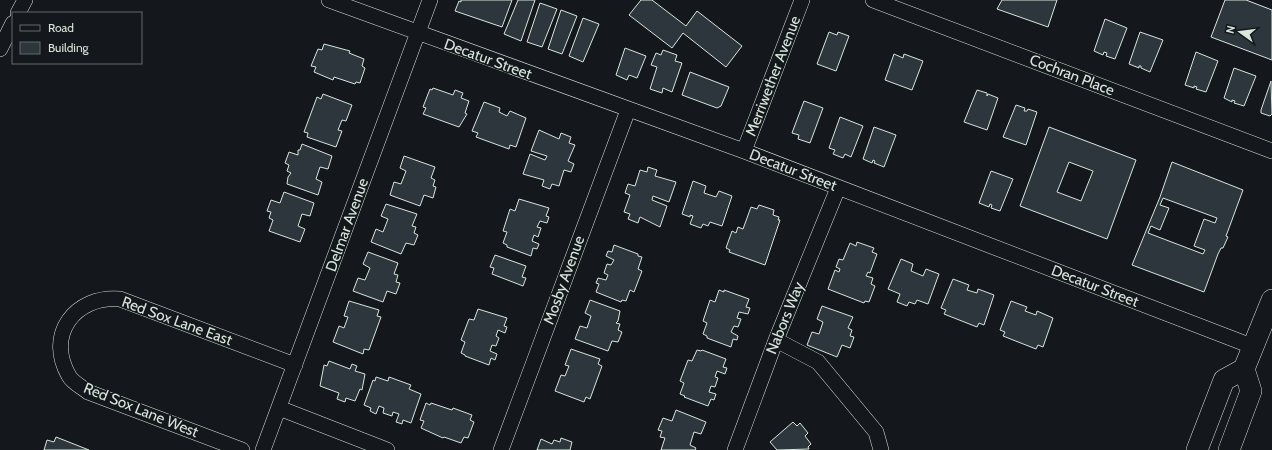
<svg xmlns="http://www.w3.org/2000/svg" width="1272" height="450" font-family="Cabin,sans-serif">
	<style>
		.building { fill: #2c363c; stroke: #d8e6dc; fill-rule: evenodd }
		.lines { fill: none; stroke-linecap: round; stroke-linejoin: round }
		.minor-casing { stroke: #d8e6dc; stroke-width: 16 }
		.secondary-casing { stroke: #d8e6dc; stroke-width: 22 }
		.minor { stroke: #14181c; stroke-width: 15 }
		.secondary { stroke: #14181c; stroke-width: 21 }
		.labels { text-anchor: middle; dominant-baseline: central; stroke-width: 3; stroke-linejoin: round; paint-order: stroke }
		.street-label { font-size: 15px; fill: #d8e6dc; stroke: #14181c }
	</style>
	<rect width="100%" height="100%" fill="#14181c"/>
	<path class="building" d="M461,0H512L502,27L455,11L459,1L461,2Z
		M518,0H535L521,41L504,34Z
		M641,0H652L686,26L697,11L742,46L726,67L683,33L672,48L629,15Z
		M1002,0H1057L1048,27L997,9Z
		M1225,0H1246L1272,10V60L1211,37Z
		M540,3L557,9L542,47L527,42Z
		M561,10L577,16L562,54L548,49Z
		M583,18L599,24L583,62L569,56Z
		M1105,19L1127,28L1115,59L1106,56L1107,53L1104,52L1103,55L1094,51Z
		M829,32L837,35L838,32L849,36L836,71L817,64Z
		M1140,32L1163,40L1150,72L1141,68V66H1139V68L1129,64Z
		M324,44L350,51L349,53L364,59L362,66L365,68L360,83L356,82L355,84L334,77L333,80L314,72L316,67L311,66L318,49L322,50Z
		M625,48L646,56L637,78L629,75L627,80L616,75Z
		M663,50L677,55L675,61L682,63L672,92L663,88L662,93L650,89L657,67L651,65L656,53L661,55Z
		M1196,52L1218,61L1206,92L1196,89L1197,87L1194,86V88L1185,85Z
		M894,54L903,58L904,54L923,61L912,90L885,80Z
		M1234,68L1256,76L1244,106L1234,103L1235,101L1232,100V102L1224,98Z
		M690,72L729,87L721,106L717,108L682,95Z
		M1271,81L1272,114L1270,116L1261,113V110Z
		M433,88L453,95L455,90L463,93L461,98L469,101L465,113L467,114L459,127L423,114L426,108L423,107L430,89L432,90Z
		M977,90L987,93V96L988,94L998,98L987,130L964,122Z
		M323,94L352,105L346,121L342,120L338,130L342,131L336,147L307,137L308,133L304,132L317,97L321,99Z
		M804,101L823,108L810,143L798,139L799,135L792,133Z
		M484,102L500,108L499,112L507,116L510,111L526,118L516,147L510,145L509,149L476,137L478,133L472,131Z
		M1016,105L1025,108L1024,111H1027L1028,109L1037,112L1026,145L1003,137Z
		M840,117L863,126L851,157L845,154L843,158L833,154L835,150L829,148Z
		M874,127L896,135L884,167L874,163L875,161L873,160L872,163L863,159Z
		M1049,127L1136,160L1107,239L1020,206ZM1069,162L1093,171L1081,201L1057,192Z
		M539,130L559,139L561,133L571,137L569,143L575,145L568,161L574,164L571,172L564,170L559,186L552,184L550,189L542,186L544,180L523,174L530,154L545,160L547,156L531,151Z
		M302,144L332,156L328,169L320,167L316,179L322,182L318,195L287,184L288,177L291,173L287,171L289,165L285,163L289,152L298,155V150H300Z
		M404,156L435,167L431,178L435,180L433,186L436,187L433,198L424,195L420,206L390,195L394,182L401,184L406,171L400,168Z
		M1172,162L1243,190L1229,228L1226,236L1228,237L1223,248H1221L1218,254L1204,292L1132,265L1160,197ZM1163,198L1217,218L1215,223L1204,219L1194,246L1205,250L1203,254L1148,233L1151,226L1160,230L1169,208L1160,205Z
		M648,167L657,170L655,176L676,182L669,202L653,196L652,200L667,206L660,227L640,217L638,223L628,219L630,214L624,212L630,195L625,193L628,184L635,186L640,170L647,172Z
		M991,171L1013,179L1000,211L991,208L992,205L990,204L989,207L979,203Z
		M693,181L706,186L704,193L716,197L719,191L732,196L722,226L710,222L708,226L703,224L701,228L690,224L693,216L690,215V217L682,214Z
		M284,192L314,203L310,216L302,214L298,226L305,229L300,242L269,231L273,220L269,218L271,212L267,211L271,200L280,203Z
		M519,199L549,208L546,216L549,217L547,223L540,221L537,227L541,228L538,237L534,235L532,241L539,244L537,249L533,248L531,256L507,247V245L503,243L507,232L503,231L510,209L515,211Z
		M386,204L417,214L412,226L416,227L414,233L418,235L414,245L406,243L401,254L371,242L376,229L383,232L388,219L381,216Z
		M759,205L774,210L773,215L779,217L778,220H780L765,265L729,252L730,250L726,248L732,231L736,233L738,227L743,229L751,207L757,209Z
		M857,242L874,248L872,252L877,254L870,273L868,272L866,276L873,278L871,284L875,286L869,302L865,301L864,303L828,289L835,270L839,272L840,269L836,267L839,259L843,260L850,243L856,246Z
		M614,245L638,254V256L642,257L638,269L642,271L634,292L630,290L626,301L622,300L621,302L596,292L599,284L596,283L598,278L606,280L608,275L604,273L607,264L611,265L614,260L606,256L608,251L612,252Z
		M368,252L398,263L394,274L398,275L396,282L400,283L396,294L387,291L383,302L353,291L358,278L365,280L370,268L363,264Z
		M495,255L526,266L522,277L526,278L523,286L492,274L494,268L490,267Z
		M901,259L913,264L911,271L923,276L926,269L939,274L928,304L917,300L915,304L909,302L907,306L897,302L900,294L888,289Z
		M953,279L969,285L967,290L977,293L978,289L994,295L984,325L979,323L977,327L944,314L946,310L941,308Z
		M719,290L724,292V290L749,299L746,307L750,308L748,314L739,312L737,318L741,319L738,327L734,326L731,332L738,336L737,340L733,339L731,347L707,338V336L703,334L707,323L703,321L710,300L715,302Z
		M590,300L620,311L618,321L616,323L620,324L618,330L622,332L618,342L612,341L608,351L575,339L580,326L587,328L591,316L585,313Z
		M349,301L379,310L377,316L381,317L369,350L364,349L363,354L333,342L339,326L344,328L348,317L344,316Z
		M1011,301L1027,307L1025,311L1036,315L1037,311L1053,318L1043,347L1038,345L1036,349L1003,336L1005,332L1000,330Z
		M822,306L853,317L848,328L852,330L850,336L854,337L850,348L842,345L837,357L807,345L812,332L819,334L823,322L817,319Z
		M478,309L507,318L504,326L507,327L505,333L498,330L496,336L499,338L496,346L492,345L490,351L497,354L495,360L491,358L489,365L465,356V355L461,353L465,342L461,340L469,319L474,320Z
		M571,349L600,359L598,364L602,366L590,399L586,397L584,402L555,391L561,375L565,376L569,366L565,365Z
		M697,350L701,351L702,350L726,359L723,367L727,368L725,374L717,371L715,377L718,378L715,387L711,386L709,392L716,394L714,400L711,399L708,406L684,397L685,396L680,394L684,383L680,381L688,360L692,361Z
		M329,361L350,369L352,364L357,366L355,371L365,374L362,390L360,389L355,401L346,398L345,402L337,399L339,393L320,386L324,365L327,366Z
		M376,377L388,381L389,377L411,385L409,389L421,394L411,423L403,420L402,424L396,422L399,414L393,412L392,416L383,413L384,408L379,406L376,414L370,411L371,408L364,405L373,380L375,381Z
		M426,403L430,405L431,403L452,410L453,408L472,415L470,420L474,422L468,438L464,437L461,443L444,437L443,438L421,428L424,421L420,420Z
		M676,410L706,422L701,434L694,432L690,445L696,448L695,450H661L665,438L660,437L662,431L658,430L663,418L672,421Z
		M793,422L797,426L800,423L808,433L805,436L811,444L808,447L809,449L777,450L770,442Z
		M56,437L89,450H44L47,440L54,442Z
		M561,438L572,442L570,450H537L541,439L552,444L554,440L560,442Z"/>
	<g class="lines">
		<defs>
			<path id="minor" d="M329,0L744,151L1254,347
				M873,0L1272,151
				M18,13L25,0
				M0,49L13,23
				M744,151L802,0
				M776,340L818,362L876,432L881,450
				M279,408L387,450
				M242,450L88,392C82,387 73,383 69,376C45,335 75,295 120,299L295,365
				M263,450L430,0
				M501,450L628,110
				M735,450L776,340L838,188"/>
			<path id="secondary" d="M1197,450L1224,380L1244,369L1272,300
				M1229,450L1251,391L1244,369"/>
		</defs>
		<use href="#minor" class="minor-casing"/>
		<use href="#secondary" class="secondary-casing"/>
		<use href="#minor" class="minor"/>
		<use href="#secondary" class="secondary"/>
	</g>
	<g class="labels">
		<g class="street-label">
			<text transform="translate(488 59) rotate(20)">Decatur Street</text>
			<text transform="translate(1072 75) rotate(21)">Cochran Place</text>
			<text transform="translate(773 76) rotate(-69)">Merriwether Avenue</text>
			<text transform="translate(793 170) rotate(21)">Decatur Street</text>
			<text transform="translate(347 225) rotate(-70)">Delmar Avenue</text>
			<text transform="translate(564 280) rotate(-70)">Mosby Avenue</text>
			<text transform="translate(1095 286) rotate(21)">Decatur Street</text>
			<text transform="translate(785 318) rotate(-68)">Nabors Way</text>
			<text transform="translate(177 321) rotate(20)">Red Sox Lane East</text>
			<text transform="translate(141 410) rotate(22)">Red Sox Lane West</text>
		</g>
	</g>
	<rect x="12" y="12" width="130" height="52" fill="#14181c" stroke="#626a69"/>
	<rect x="20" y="25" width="20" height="6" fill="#14181c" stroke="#626a69"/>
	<text x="48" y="32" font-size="12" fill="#d8e6dc">Road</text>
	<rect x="20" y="42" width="20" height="12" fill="#2c363c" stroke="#626a69"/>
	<text x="48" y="52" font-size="12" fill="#d8e6dc">Building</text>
	<g transform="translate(1240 32) rotate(284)" stroke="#14181c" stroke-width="3" paint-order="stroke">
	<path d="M0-3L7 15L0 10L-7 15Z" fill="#d8e6dc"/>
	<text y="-6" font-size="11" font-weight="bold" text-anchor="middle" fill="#d8e6dc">N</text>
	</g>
</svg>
